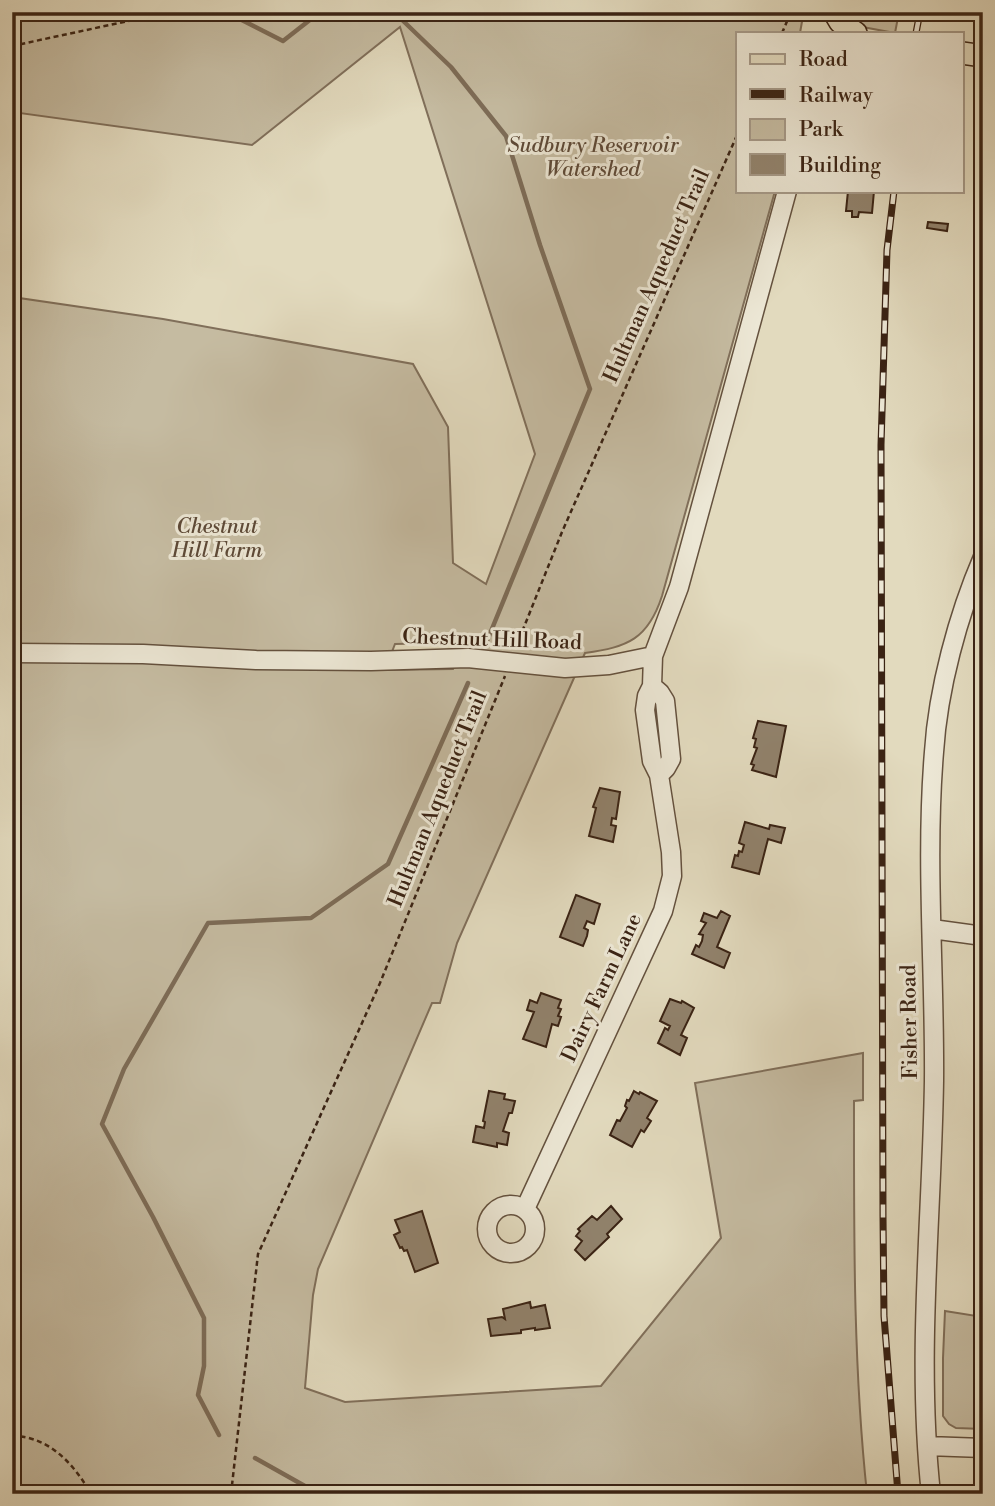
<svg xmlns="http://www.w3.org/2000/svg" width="995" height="1506" font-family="'Libre Bodoni',serif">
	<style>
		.green { fill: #c5bba1; stroke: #806f5a; stroke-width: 2; fill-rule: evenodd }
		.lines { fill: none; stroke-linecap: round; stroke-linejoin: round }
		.stream { stroke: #7d6c57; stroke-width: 4.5 }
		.building { fill: #91826c; stroke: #3a2314; stroke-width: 2 }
		.minor-casing { stroke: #64513e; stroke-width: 21 }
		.major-casing { stroke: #3a2314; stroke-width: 24 }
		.path { stroke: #3a2314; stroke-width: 2.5; stroke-dasharray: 5 3.5; stroke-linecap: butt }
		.minor { stroke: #ece7d5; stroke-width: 18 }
		.major { stroke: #e2dabe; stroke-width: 21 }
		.rail-casing { stroke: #3a2314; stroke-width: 7 }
		.rail { stroke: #ece7d5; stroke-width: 4.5; stroke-dasharray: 13; stroke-linecap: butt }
		.labels { text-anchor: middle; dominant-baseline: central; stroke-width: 6; stroke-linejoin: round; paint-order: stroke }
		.park-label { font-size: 21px; font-style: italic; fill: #5d4937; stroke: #ece7d5 }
		.street-label { font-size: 21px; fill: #3a2314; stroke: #ece7d5 }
	</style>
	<rect width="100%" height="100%" fill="#e2dabe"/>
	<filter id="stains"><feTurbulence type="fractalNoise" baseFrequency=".00286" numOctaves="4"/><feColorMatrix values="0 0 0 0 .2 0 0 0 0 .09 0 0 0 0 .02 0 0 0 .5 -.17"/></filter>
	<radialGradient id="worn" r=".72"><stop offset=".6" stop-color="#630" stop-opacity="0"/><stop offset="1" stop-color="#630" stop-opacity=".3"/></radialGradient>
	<path class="green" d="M12,12H899L895,33L803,16L800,33H738V191H775L662,596C648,639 628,647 585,653L457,943L440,1003H432L318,1269L313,1295L305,1388L345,1402L601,1386L721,1238L695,1083L863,1053V1100L854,1101C854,1232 853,1363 867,1494H12V297L163,319L413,364L448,427L453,563L486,584L535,454L400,27L252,145L12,112ZM440,643L463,644L453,669L385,670L395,644Z
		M945,1311L983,1317V1429L956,1428L949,1424L943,1416V1358Z"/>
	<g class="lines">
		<path class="stream" d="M226,12L283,41L320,12
			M382,12L397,15L451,67L506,136L540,245L590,389L487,641
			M219,1435L198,1395L204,1366V1318L153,1217L102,1124L124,1069L208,923L311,918L388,864L468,683
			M255,1458L312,1490L324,1494"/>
	</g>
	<path class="building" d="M848,191H874L872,213L859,212L858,217H852V211H846Z
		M928,222L948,224L947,231L927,228Z
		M758,721L786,726L776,777L752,770L754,765L751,764L757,748L754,747L756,739L753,738Z
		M600,788L620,792L616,819L612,818L611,825L616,826L613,842L589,836L596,808L593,807Z
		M745,822L769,829L770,825L785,828L781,843L768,839L759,874L732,867L735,855L738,856L739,851L742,852L744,845L739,843Z
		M576,895L600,904L594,924L587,921L584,928L588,930L587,936L583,946L560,937Z
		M721,911L730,916L717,947L730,953L724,968L692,954L696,945L699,947L702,941L703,935L699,934L706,923L701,921L704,913L717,918Z
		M541,993L561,1000L558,1008L561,1009L558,1016L561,1017L558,1026L552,1024L546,1047L523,1039L534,1012L527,1010L530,1000L537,1003Z
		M670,999L681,1003L682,1001L694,1008L681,1035L687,1038L680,1055L658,1043L665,1028L668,1030L670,1026L660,1021Z
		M489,1091L505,1094L504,1099L515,1101L512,1113H509L503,1131L509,1133L507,1145L497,1143V1147L473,1142L476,1126L484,1128L485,1122L483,1121Z
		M634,1091L639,1094L640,1092L657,1101L647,1118L651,1121L644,1132L641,1130L632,1147L610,1135L617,1120L620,1121L627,1108L625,1106L627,1100L629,1101Z
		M611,1206L622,1219L607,1234L609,1237L585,1260L575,1250L582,1241L576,1236L580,1231L578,1229L592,1216L597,1220Z
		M422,1211L438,1263L415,1272L407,1250L404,1251L402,1247L400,1248L394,1235L400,1232L395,1220Z
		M530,1302L531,1308L545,1305L550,1328L535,1330V1328L521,1330V1333L491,1336L488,1319L502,1317L505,1319L503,1309Z"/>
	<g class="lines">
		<defs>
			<path id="minor" d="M12,653L143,654L256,660L371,661L468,658L565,668L609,665L653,656
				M652,686L660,693L665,701L671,759L666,768L659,775L652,761L645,710L647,696L652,686L653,656L679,587L787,191
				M932,929L983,936
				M487 1229a24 24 0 1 1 48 0a24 24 0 1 1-48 0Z
				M525,1209L663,911L672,876L671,852L659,775
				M927,1446L983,1448
				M931,1494C916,1356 932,1218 934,1081C935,971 925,861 934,752C938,689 958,615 983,557"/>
			<path id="major" d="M834,12L840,22L856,33
				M962,53L983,56"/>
		</defs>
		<use href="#minor" class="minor-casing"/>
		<use href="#major" class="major-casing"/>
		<path class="path" d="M782,33L791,12
			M12,46L170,12
			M516,647L562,532L738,133
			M12,1436C49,1436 74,1464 91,1494
			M231,1494L258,1254L380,983L505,676"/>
		<use href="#minor" class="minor"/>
		<use href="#major" class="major"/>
		<defs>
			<path id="rail" d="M916,33L920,12
				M894,191L887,250L881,445L883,1216L884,1316L898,1494"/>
		</defs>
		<use href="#rail" class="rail-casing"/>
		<use href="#rail" class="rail"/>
	</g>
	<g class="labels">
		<g class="park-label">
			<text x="593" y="146">Sudbury Reservoir<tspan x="593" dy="24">Watershed</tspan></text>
			<text x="217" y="527">Chestnut<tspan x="217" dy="24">Hill Farm</tspan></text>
		</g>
		<g class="street-label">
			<text transform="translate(657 276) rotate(-66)">Hultman Aqueduct Trail</text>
			<text transform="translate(492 640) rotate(2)">Chestnut Hill Road</text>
			<text transform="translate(438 799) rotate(-68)">Hultman Aqueduct Trail</text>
			<text transform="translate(602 988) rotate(-65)">Dairy Farm Lane</text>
			<text transform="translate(910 1022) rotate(-91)">Fisher Road</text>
		</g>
	</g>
	<rect width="995" height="1506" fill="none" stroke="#e2dabe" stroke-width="42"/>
	<rect x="14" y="14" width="967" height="1478" fill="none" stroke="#3a2314" stroke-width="3.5"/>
	<rect x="21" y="21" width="953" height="1464" fill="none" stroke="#3a2314" stroke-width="2"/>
	<rect x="736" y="32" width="228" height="161" fill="#ece7d5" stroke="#a59988" stroke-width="2"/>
	<rect x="750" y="54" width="35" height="10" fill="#e2dabe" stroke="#a59988" stroke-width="2"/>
	<text x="799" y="66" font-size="21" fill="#3a2314">Road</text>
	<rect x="750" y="89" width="35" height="10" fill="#3a2314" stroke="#a59988" stroke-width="2"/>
	<text x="799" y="102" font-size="21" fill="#3a2314">Railway</text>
	<rect x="750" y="119" width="35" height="21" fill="#c5bba1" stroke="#a59988" stroke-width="2"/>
	<text x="799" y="136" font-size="21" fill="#3a2314">Park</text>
	<rect x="750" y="154" width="35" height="21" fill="#91826c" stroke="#a59988" stroke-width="2"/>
	<text x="799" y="172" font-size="21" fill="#3a2314">Building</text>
	<rect width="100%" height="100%" filter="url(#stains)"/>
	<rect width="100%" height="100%" fill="url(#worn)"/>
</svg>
